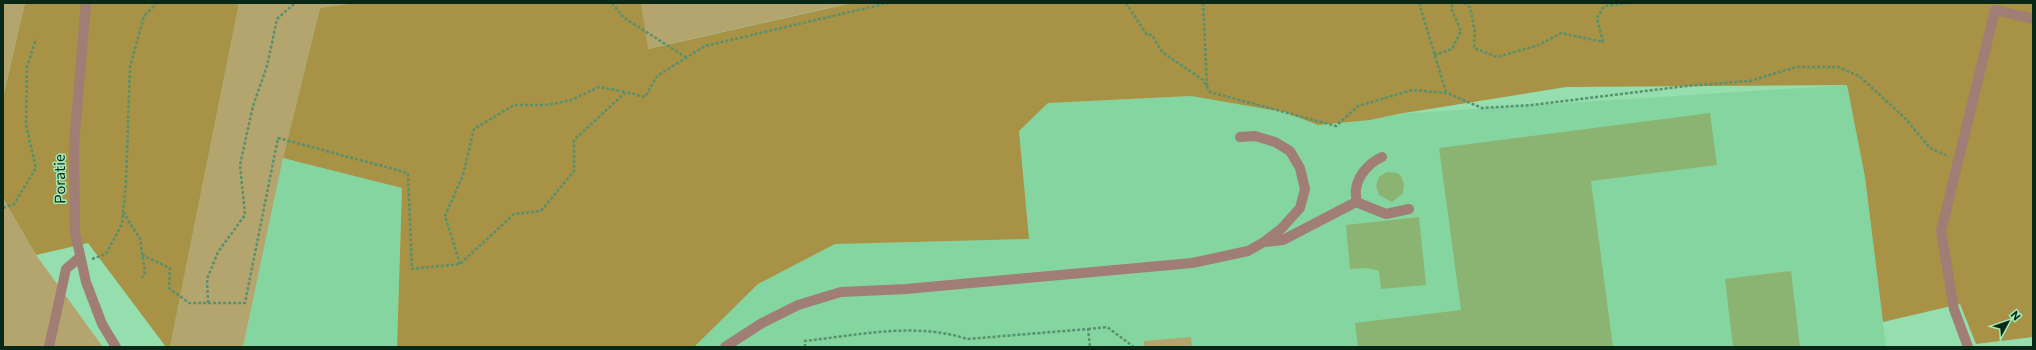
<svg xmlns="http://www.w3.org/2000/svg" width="2036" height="350" font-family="Commissioner,sans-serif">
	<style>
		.built { fill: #85d5a0 }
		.green { fill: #b4a56e }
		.forest { fill: #a79245 }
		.building { fill: #8bb473 }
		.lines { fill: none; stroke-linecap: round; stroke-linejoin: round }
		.path { stroke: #59906d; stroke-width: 2.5; stroke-dasharray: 3 2; stroke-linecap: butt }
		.minor { stroke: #a07d75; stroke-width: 10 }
		.labels { text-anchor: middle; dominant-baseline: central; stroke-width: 3; stroke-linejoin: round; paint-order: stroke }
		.street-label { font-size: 15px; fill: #092716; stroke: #a2ebba }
	</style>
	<rect width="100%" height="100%" fill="#95dead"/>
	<path class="built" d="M1847,85L1865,177L1886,347H694L758,284L835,244L1029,239L1019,131L1048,103L1191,96L1284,112L1318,125L1370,120L1398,114Z
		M283,158L402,188L397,347H243Z"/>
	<path class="green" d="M3,3H25L3,98Z
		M239,3H354L320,8L283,158L243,347H170Z
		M641,3H851L647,49Z
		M3,198L36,255L103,347H3Z
		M1191,337L1192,347H1144V341Z"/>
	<path class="forest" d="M25,3H239L170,347H166L88,243L36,255L3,198V98Z
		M354,3H641L648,49L852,3H2033V337L1976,344L1960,304L1883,322L1865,177L1847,85L1566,87L1398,114L1370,120L1318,125L1284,112L1191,96L1048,103L1019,131L1029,239L835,244L758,284L694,347H397L402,188L283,158L320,8Z"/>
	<path class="building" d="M1710,113L1717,165L1591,181L1613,347H1358L1355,323L1461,310L1439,148Z
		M1387,172L1397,173L1401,176L1404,184L1403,193L1392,202L1379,195L1376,186L1379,177Z
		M1419,217L1426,285L1381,289L1379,271L1367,268L1350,269L1346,225Z
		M1791,271L1800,347H1733L1725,279Z"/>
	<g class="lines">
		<path class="path" d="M612,3L623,17L687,58
			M1126,3L1147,35H1152L1162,52L1203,80L1210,92L1336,126L1358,106L1412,90L1447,93L1482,108L1532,105L1686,86L1750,81L1796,67H1838L1859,76L1905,118L1930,148L1948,156
			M1203,3L1207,86
			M1419,3L1446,92
			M1464,3L1470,7L1475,32L1474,48L1497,57L1539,45L1561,33L1603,42L1597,18L1604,6L1631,3
			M1434,55L1452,49L1461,31L1451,8L1453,3
			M3,208L14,204L36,168L26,125L27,67L36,39
			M123,212L140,239L145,272L142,278
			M142,255L170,268L169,288L189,303H245L278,138L408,173L412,269L460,264L514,214L541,211L574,171V140L626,92L645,97L657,76L705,46L888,3
			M92,259L106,254L122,224L126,182L130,67L144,16L157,3
			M460,264L445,216L463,175L474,129L514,105H547L571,100L599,87L626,92
			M208,303L207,279L218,252L245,215L240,165L253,106L267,66L277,19L295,3
			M1088,329L1107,327L1134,347
			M805,347V341C858,335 916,322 967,339L1088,329L1090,347"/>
		<path class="minor" d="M86,3L74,145L75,232L86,282L102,324L116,347
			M1356,202C1357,198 1355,194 1356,189C1358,175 1369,163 1382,157
			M1264,242L1283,240L1356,202L1386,214L1409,209
			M49,347L66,269L80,257
			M725,347L762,323L798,305L841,292L906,289L1192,263L1248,251L1264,242L1281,229L1300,208L1305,189L1300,168L1290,151L1275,142L1255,136L1240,137
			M1968,347L1954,309L1941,231L1995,10L2033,19"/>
	</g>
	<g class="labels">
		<g class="street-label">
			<text transform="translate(59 179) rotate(-91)">Poratie</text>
		</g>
	</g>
	<rect width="2036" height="350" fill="none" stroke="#092716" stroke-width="8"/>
	<g transform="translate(2008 322) rotate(50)" stroke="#a2ebba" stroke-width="3" paint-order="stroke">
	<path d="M0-3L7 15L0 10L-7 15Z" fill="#092716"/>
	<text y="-6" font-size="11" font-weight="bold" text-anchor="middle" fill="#092716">N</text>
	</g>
</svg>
